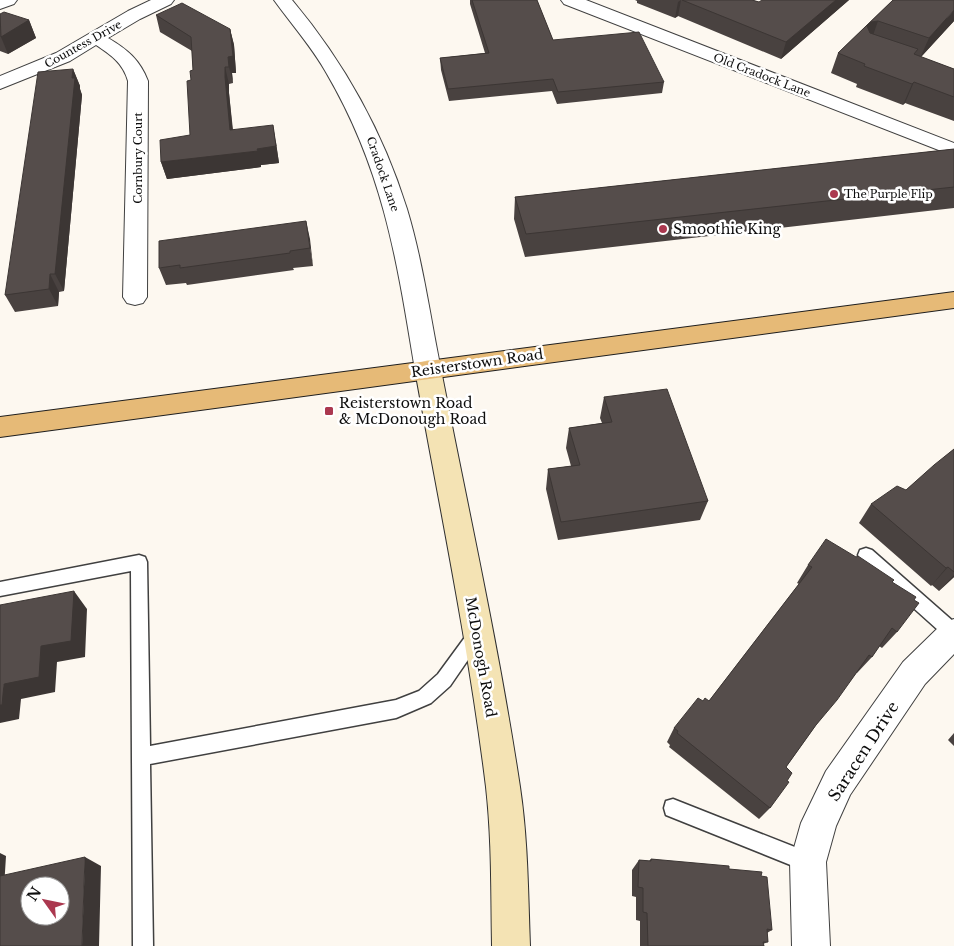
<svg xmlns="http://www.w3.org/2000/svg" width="954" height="946" font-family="'Libre Baskerville',serif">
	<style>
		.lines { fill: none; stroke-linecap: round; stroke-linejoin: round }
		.service-casing { stroke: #404040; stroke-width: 3 }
		.minor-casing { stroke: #404040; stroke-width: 2 }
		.tertiary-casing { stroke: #404040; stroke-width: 2 }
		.secondary-casing { stroke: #2f2f2f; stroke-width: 2 }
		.primary-casing { stroke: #1e1e1e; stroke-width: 2 }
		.service { fill: #fff; fill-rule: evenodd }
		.minor { fill: #fff; fill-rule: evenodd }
		.tertiary { fill: #fff; fill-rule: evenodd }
		.secondary { fill: #f4e3b4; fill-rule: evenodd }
		.primary { fill: #e6ba77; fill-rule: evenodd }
		.wall { fill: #494240 }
		.shaded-wall { fill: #3c3634 }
		.building { fill: #554d4b; stroke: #3c3634; fill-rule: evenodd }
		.poi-dot { fill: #ab384f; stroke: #fff; stroke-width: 2 }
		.labels { text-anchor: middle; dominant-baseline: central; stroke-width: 5; stroke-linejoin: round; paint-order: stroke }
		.far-street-label { font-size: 11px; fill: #0d0d0d; stroke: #fff }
		.far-poi-label { font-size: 11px; fill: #0d0d0d; stroke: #fff; text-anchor: start }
		.poi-label { font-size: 14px; fill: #0d0d0d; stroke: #fff; text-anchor: start }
		.street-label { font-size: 14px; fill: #0d0d0d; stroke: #fff }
		.near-street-label { font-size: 16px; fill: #0d0d0d; stroke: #fff }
	</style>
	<rect width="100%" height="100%" fill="#fdf8f0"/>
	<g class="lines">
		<defs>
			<path id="service" d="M866,548L872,550L954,622V641L948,639L860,560L858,555L860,550Z
				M139,555L145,557L147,562L150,746L396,700L419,691L438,674L471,629L477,627L483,629L485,635L450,686L431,703L396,718L150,764L153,946H133L131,571L0,596V582Z
				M673,799L815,855L818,862L815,869L808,872L666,815L664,808L666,801Z"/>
			<path id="minor" d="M0,0H17L14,4L0,9Z
				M151,0H174L171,4L140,19L108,38C127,49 140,60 148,81L147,297L143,303L135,305L127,303L123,297L128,81C123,63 111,55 96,45L70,61L0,89V76L56,53L128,11Z
				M561,0H586L954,143V156L564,4Z
				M954,619V654L925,684L850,795L836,826L826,862L830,946H792L790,862L801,823L826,771L903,662L943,623Z"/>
			<path id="tertiary" d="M274,0H292C344,62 383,132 407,209C423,262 430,316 441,370L437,377L428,380L419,377L415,370C397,261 384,172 327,74C312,47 292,25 274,0Z"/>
			<path id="secondary" d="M428,360L437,363L441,370C468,509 499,647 520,787C528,840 528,893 530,946H492C491,893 492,840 486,787C469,648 440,509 415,370L419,363Z"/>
			<path id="primary" d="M954,292V308L0,437V417Z"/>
		</defs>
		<use href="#service" class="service-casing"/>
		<use href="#minor" class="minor-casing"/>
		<use href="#tertiary" class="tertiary-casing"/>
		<use href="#secondary" class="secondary-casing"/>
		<use href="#primary" class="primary-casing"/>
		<use href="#service" class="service"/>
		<use href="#minor" class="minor"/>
		<use href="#tertiary" class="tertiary"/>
		<use href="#secondary" class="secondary"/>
		<use href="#primary" class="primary"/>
	</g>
	<path class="wall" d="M470,0H537L553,40L664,82L662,93L557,104L552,91L449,101L441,70L440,58L485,53L470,4Z
		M635,0H752L759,2L849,0L781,59L678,16L675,18L637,3V1Z
		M893,0L954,21L921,57L954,69V121L905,103L903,105L856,87L857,84L831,73L838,53Z
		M0,14L29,20L36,38L8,54L0,51Z
		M156,15L230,29L234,45L236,73H232L233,83L229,84V93L233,130L276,142L279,163L261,165V167L167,179L161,162L190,135L193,70L192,51L160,32Z
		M73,69L80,86V89L82,95L64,291L59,292L58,306L15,312L5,295Z
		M954,149V208L525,257L514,219L515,197Z
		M306,221L313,266L293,268L294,270L187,285L186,283L166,285L159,268Z
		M604,397L708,501L700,520L558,540L546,489L548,469L571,466L566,448L569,428L602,423L600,418Z
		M954,449V577L939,591L932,585L931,586L859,523L871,504L906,490Z
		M808,565L892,582L897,632L882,648L879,646L872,657L857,673V672L816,725L786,767L787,781L770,808L759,819L669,747L670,745L667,742L674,728L709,701L799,584L797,583Z
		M954,733V746L948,740Z
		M651,859L729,869L761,876L772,930L767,933L768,942L763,944L764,946H640V921L636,920V897L632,896V870L639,860L649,861Z"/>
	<path class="shaded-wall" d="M681,0L678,16L675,18L678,2Z
		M836,0H849L781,59L786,42Z
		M954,10V21L920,58L929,38Z
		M29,20L36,38L8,54L1,37Z
		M878,21L871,41L867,26L871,22Z
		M230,29L234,45L236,73H232L233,83L229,67L228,57Z
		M225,67L229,84V93L234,146L230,130L225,77Z
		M73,69L80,86V89L82,95L64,291L55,274Z
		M914,82L905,103L903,105L912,84Z
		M273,125L279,163L261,165V167L167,179L161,162L257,149Z
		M306,221L310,239L313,266L310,248Z
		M50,274L59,292L58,306L49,289Z
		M948,567L932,585L931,586L946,568Z
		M954,575V577L939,591Z
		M74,591L87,609L85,657L57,662L55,692L21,699L19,719L0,723V705L4,684L41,646Z
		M0,853L6,856L4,888L0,886Z
		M85,857L101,866L99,946H82Z"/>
	<path class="building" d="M472,0H537L553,40L639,32L664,82L558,92L553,79L448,89L440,58L489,53Z
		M682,0H752L759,2L762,0H836L786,42Z
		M893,0H954V10L929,38L878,21L871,22L867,26L870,33L918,49L914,54L954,69V97L914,82L912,84L864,66L865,64L838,53Z
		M182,3L230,29L233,56L228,57L229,67H225V77L230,130L273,125L276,146L257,149L258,151L161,162L160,140L190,135L187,81L191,80L190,71L193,70L191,37L156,15Z
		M4,12L29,20L1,37L0,14Z
		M73,69L72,78H75L55,274H50L49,289L5,295L38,72Z
		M954,149V187L526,234L515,197Z
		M306,221L310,248L290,251V253L180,268V265L159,268V241Z
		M667,389L708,501L561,522L548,469L580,465L569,428L612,422L604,397Z
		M954,449V572L948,567L946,568L871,504L897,486L906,490L934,465Z
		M826,539L856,557L858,556L894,580L892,582L916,597L914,600L919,603L897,632L892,628L872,657L869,655L837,700L816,725L786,767L792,773L787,781L789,782L770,808L677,733L678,731L674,728L698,698L703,701L705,698L709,701L812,567L808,565Z
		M74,591L71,641L41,646L39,677L4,684L2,705H0V605Z
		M85,857L82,946H0V876ZM30,886H60V916H30Z
		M651,859L729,866V869L762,872L761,876L767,877L772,930L767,929L768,942H763L764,946H648L647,913L643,912V888L638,887L639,860L651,861Z"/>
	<g class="poi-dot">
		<circle cx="834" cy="194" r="5"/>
		<circle cx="663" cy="229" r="5"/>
		<rect x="324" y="406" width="10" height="10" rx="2.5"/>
	</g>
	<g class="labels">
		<g class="far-street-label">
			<text transform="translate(83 44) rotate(-29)">Countess Drive</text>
			<text transform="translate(762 75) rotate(21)">Old Cradock Lane</text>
			<text transform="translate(138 158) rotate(-90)">Cornbury Court</text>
			<text transform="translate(383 174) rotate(71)">Cradock Lane</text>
		</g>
		<g class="far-poi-label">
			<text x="844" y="194">The Purple Flip</text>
		</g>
		<g class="poi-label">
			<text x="673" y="229">Smoothie King</text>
			<text x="339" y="403">Reisterstown Road<tspan x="339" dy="16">&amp; McDonough Road</tspan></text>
		</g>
		<g class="street-label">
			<text transform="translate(477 363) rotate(-8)">Reisterstown Road</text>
			<text transform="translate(481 657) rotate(80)">McDonogh Road</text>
		</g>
		<g class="near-street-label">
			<text transform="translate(863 751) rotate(-57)">Saracen Drive</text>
		</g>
	</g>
	<g transform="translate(45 901) rotate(303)"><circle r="24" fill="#ffffff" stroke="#9e9e9e"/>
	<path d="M0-4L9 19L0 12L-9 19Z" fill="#ab384f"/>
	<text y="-8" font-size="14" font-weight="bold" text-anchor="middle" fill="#0d0d0d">N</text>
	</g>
</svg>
